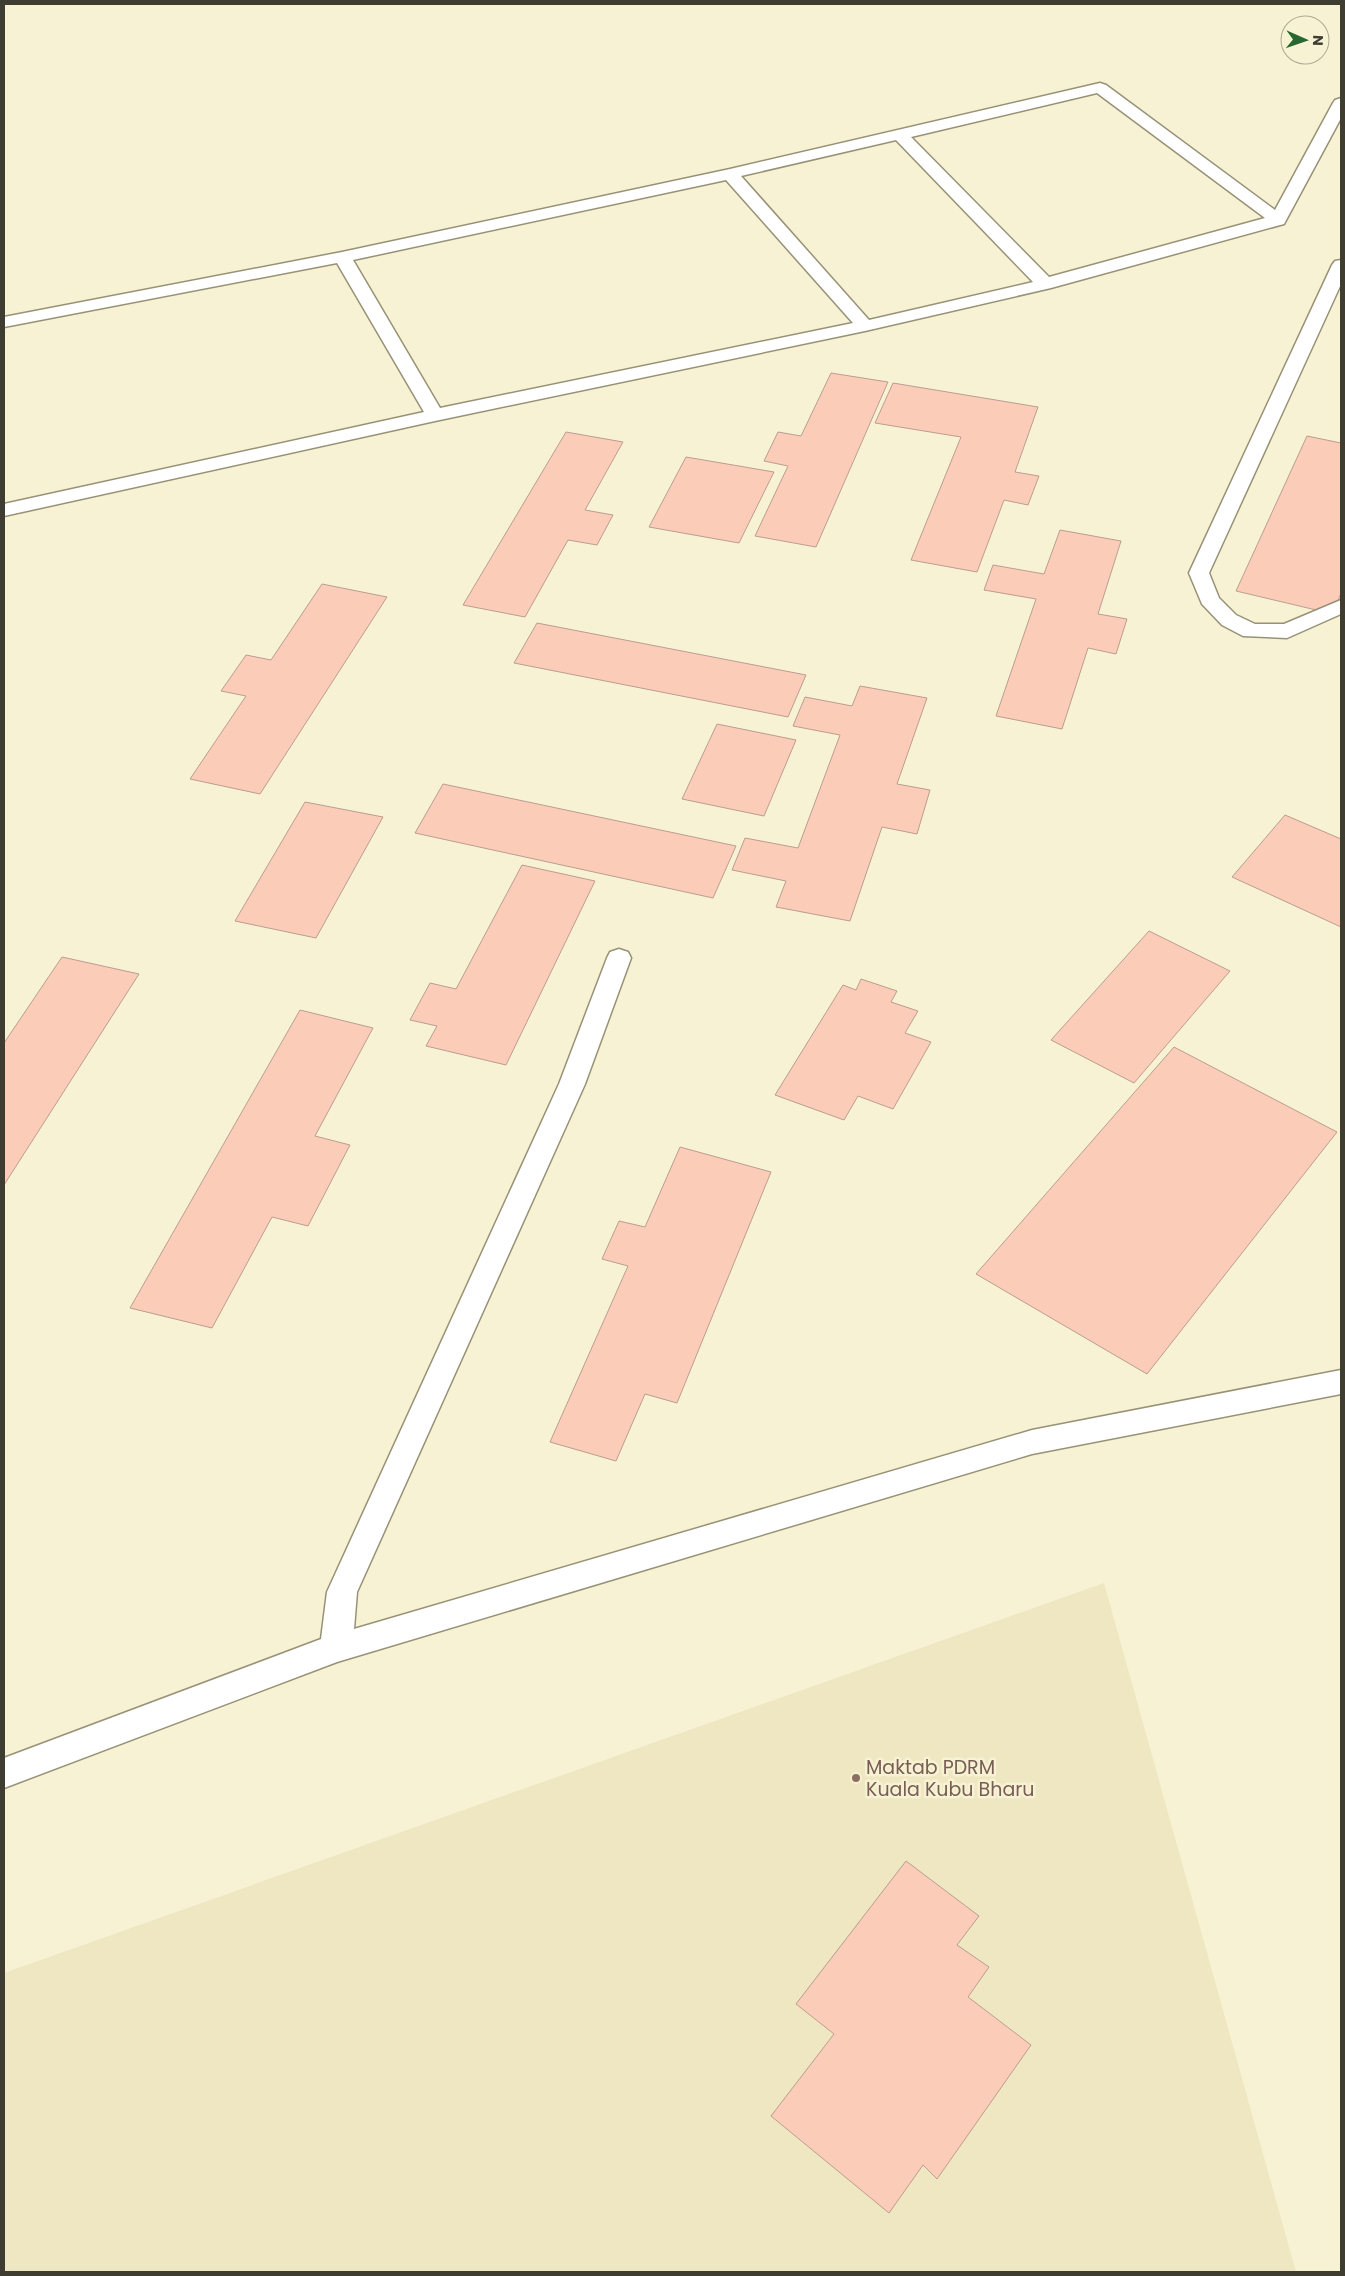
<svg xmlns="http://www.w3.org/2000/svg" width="1345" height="2276" font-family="Poppins,sans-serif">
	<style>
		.built { fill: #eee7c1 }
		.building { fill: #fbccb7; stroke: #bb9d90 }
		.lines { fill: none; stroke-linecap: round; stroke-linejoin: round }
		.service-casing { stroke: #979276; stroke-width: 3 }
		.service { fill: #fff; fill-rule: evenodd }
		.education-dot { fill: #8d6e63; stroke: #f8f2d4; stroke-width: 2 }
		.labels { text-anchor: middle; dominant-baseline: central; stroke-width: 5; stroke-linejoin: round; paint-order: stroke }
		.near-education-label { font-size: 19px; fill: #785e54; stroke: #f8f2d4; text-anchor: start }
	</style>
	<rect width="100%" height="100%" fill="#f8f2d4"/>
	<path class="built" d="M1104,1583L1296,2272H4V1973Z"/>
	<path class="building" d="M831,373L888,382L816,547L755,536L788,466L764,461L778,432L801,436Z
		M893,383L1038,407L1015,472L1039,476L1028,505L1004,500L977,572L911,560L961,437L875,423Z
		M566,432L623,442L585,510L613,515L597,545L568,540L525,617L463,605Z
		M1307,436L1341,443V593L1333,614L1236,591Z
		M686,457L774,472L739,543L649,527Z
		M1060,530L1121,541L1098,614L1127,619L1116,654L1088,648L1062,729L996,716L1036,599L984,590L993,565L1044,574Z
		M322,584L387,597L260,794L190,779L246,696L221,691L246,655L271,660Z
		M537,623L806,675L788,717L514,663Z
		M860,686L927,698L897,784L930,790L917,834L882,827L850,921L776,907L786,881L732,870L745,838L798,848L840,735L793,726L805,697L852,706Z
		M717,724L796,740L764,816L682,799Z
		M443,784L736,846L713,898L415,833Z
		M305,802L383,817L316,938L235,921Z
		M1285,815L1341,839V927L1232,877Z
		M522,865L595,881L506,1065L426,1046L437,1026L410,1020L430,983L456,989Z
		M1149,931L1230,971L1134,1083L1051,1040Z
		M62,957L139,974L4,1185V1043Z
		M861,979L897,991L891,1002L918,1011L905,1033L931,1042L893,1109L858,1096L844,1120L775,1095L843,985L856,990Z
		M300,1010L373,1028L315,1136L350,1145L308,1226L272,1217L212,1328L130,1308Z
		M1174,1047L1337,1132L1147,1374L976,1274Z
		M680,1147L771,1172L677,1403L645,1394L616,1461L550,1442L628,1266L602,1259L619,1221L645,1227Z
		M906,1861L979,1916L957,1945L989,1967L968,1997L1031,2045L937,2179L923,2165L889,2213L771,2116L834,2034L796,2004Z"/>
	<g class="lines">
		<defs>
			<path id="service" d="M1100,83L1106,85L1275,210L1333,103L1335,100L1341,98V118L1284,224L1051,288L865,331L435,421L4,516V504L424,412L337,263L4,327V317L342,252L730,169ZM1097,93L1265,218L1049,277L911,137ZM896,140L1033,282L869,320L741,176ZM726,180L853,323L440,408L353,260Z
				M1341,260V284L1209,573L1219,598L1236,615L1255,624H1284L1341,600V614L1287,638L1243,636L1222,625L1202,604L1189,573L1332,265L1335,261Z
				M619,949L628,952L631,958L585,1084L357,1592L354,1629L1032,1430L1341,1370V1394L1032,1454L337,1662L4,1788V1758L321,1639L327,1592L559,1084L607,958L610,952Z"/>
		</defs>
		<use href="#service" class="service-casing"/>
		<use href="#service" class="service"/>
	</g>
	<circle class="education-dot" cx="856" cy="1778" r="5"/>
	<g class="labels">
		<g class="near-education-label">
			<text x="866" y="1767">Maktab PDRM<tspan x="866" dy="22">Kuala Kubu Bharu</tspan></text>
		</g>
	</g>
	<rect width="1345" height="2276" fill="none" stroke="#3f3d31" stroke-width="10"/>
	<g transform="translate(1305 40) rotate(92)"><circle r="24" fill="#f8f2d4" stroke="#aeaa93"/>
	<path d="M0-4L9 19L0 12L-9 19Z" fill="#28672f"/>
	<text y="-8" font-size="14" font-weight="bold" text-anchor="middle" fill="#3f3d31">N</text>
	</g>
</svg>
